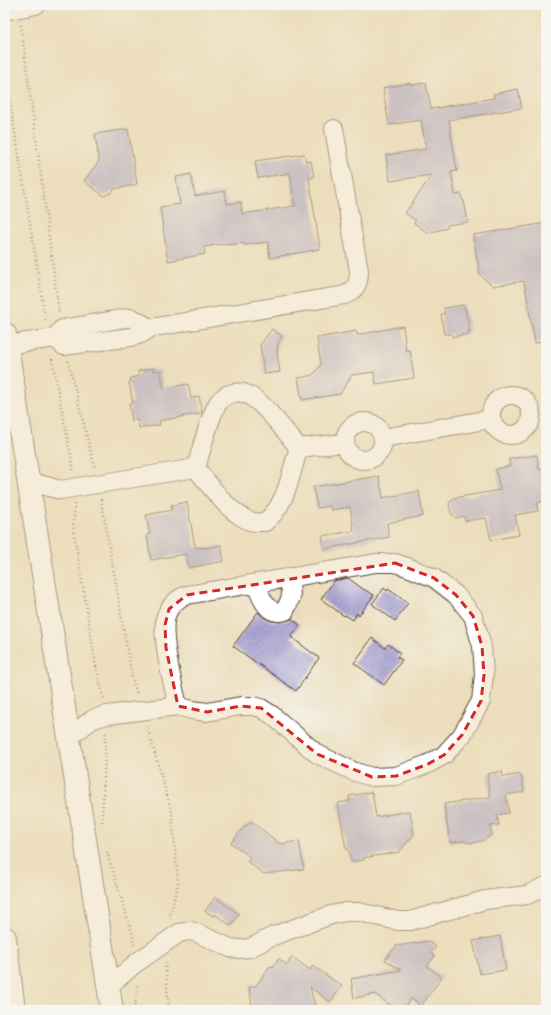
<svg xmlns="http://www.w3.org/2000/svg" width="551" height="1015" font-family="Kalam,sans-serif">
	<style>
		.building { fill: url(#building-hatch) }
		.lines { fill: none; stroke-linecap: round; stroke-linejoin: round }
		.minor-casing { stroke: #564536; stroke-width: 20 }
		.tertiary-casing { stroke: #564536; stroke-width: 24 }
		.trunk-casing { stroke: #564536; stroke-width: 24 }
		.path { stroke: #564536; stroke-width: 2.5; stroke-dasharray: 1 3; stroke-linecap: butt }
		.minor { stroke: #fff; stroke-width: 18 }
		.tertiary { stroke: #fff; stroke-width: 22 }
		.trunk { stroke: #fff; stroke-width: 22 }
		.marked { fill: none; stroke: #d62828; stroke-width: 3; stroke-dasharray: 8 5; stroke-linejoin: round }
	</style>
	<defs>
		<pattern id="building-hatch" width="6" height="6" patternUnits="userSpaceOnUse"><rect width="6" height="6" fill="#a9a3d1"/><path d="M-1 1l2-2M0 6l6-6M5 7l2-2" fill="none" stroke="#8b85a9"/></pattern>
	</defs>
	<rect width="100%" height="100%" fill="#f6f6f2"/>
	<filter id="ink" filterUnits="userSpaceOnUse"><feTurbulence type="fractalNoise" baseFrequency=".025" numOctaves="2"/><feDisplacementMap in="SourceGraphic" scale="8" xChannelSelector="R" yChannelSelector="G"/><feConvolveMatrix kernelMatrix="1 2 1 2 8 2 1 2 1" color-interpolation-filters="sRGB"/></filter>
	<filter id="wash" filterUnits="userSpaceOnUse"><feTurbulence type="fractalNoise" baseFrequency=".012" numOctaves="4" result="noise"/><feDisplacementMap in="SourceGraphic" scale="16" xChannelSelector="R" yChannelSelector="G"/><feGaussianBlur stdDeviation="0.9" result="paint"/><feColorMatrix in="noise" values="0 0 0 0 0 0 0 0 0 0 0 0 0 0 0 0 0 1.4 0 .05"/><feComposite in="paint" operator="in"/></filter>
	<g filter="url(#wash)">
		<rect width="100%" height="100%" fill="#ecdebc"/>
		<g id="blocks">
			<path class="building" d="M411,83V85L426,83L431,109L494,98L493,94L518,89L522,108L449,120L457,171L451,172L455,195L461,194L463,201H464L468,222L447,225V228L428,233L414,223L416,221L405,213L432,175L390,181L386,155L426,149L421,120L389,125L383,88Z
				M128,129L137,184H135V185L114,189L112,192L104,196L84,181L99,161L95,134Z
				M304,154L306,162L311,161L314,177L309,178L320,249L270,258L268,242L244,245L243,243L228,245V243L204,247L205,254L168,261L160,207L180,204L176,177L191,174L195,196L225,191L227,204L241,202L242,214L295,206L290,173L258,178L255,161Z
				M546,223V341L535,343L524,281L493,286L480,275L473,235Z
				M464,305L470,331H468L469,334L452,337V334H444L441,314L445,313L444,308Z
				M403,326L406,351L410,350L414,378L376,384L374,372L352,375L340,394L302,400L298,378L313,375L321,365L317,338L356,331L357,335Z
				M272,329L282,336L278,343L277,353L280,372L264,374L260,345Z
				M153,368V371L160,370L164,388L188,384L191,398L199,396L202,413L159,421L160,425L139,428L138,420L132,421L129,403H133L129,382L131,381L130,378L139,376L138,371Z
				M537,455L539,470L546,468V501L537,503L538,511L515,515L519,535L491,540L486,518L465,521L464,516L456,518L451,514L449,503L454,498L500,490L496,469L510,466L509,459Z
				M379,476L383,498L419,491L423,516L387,523L389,537L324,549L322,536L354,531L350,507L331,510L330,506L317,508L313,487Z
				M187,502L195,547L206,548L221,545L224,561L189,568L186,554L151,560L147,535L150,534L146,515L172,510L171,505Z
				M348,578L363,589L374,595L359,615L357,613L353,620L345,615L344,616L321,599L334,581Z
				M384,588L387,591L388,589L408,603L395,621L372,604Z
				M258,612L263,617L271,621L280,622L292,619L300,625L291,637L319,658L296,691L233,646Z
				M372,638L385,648L388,644L400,653L397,657L402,660L384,685L354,663Z
				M502,771L503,777L521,774L524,792L506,795L509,813L497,815L499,825L490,826L492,835L482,841L470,843L462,841L450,843L444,804L490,797L487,774Z
				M372,792L376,817L410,811L414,834L399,852L363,858L364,860L351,862L348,849H346L338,803L350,801L349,796Z
				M251,821L280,844L299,841L304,869L264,874L247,861L250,857L231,843L245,825L247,826Z
				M215,897L239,914L231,926L216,915L213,916L205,911Z
				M500,936L506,970L480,974L473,941Z
				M428,941L436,947L431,953L435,956L427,966L442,977L421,1006L411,998L403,1010H397L375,994L354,998L351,979L401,970L385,960L396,946Z
				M292,957L310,970L313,966L342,986L330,1002L310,987L316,1010H253L249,987L256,986L270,966L273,967L279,959L287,965Z"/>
		</g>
	</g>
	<g filter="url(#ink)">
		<use href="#blocks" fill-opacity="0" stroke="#564536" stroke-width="1"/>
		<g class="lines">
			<defs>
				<path id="minor" d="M5,11L36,5
					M55,338L64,346L131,337L141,334L150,328L345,295C356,290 359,283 359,271L334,129
					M7,345L55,338L62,329L126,318H132L150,328
					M491 415a20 20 0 1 1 40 0a20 20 0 1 1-40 0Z
					M345 441a19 19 0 1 1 38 0a19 19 0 1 1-38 0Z
					M383,438L491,419
					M299,448L344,443
					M196,468C201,452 209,417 218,403C225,393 239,389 250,396C265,404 287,434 299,448
					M196,468C210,486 226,509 247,520C252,523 259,522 265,522C288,504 290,473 299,448
					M28,481L60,490L196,468
					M256,583C260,596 267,617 285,611L291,597L290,577
					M69,737L93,719L107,715L178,706L192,710L207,712L241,706H253L261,708L272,715L317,754L355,772L372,777L396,776L428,764L444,755L462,735L481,701L484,675L482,646L473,616L456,595L434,578L410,568L395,563H376L187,595C178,598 169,606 166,616C160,636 173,685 178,706
					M109,986L136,963L179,933L189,931L195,932L230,948L239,949L250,948L273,936L331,915L346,912H359L398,921H410L485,900L527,895L546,886"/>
				<path id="tertiary" d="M5,334L112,1010"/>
				<path id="trunk" d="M5,938L14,1010"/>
			</defs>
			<use href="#minor" class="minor-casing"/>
			<use href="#tertiary" class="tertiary-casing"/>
			<use href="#trunk" class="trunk-casing"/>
			<path class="path" d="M21,25L59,313
				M5,70L46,322
				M52,359L74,472
				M68,361L95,469
				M101,499L132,677L137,695
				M75,504L73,527L96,666L104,700
				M147,726L172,813L178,883L169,920
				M102,822L106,731
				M107,852L133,936L134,945
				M165,963L169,1010
				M134,1010L137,991V984"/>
			<use href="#minor" class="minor"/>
			<use href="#tertiary" class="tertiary"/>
			<use href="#trunk" class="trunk"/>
		</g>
	</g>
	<path d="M0 0H551V1015H0ZM395,563L434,578L456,595L473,616L482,646L484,675L481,701L462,735L444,755L428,764L396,776L372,777L317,754L261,708L241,706L207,712L178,706L166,648L165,625L169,609L187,595Z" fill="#ecdebc" fill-opacity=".55" fill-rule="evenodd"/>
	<path class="marked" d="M395,563L434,578L456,595L473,616L482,646L484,675L481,701L462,735L444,755L428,764L396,776L372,777L317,754L261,708L241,706L207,712L178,706L166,648L165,625L169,609L187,595Z"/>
	<rect width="551" height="1015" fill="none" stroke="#f6f6f2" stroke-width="20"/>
</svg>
